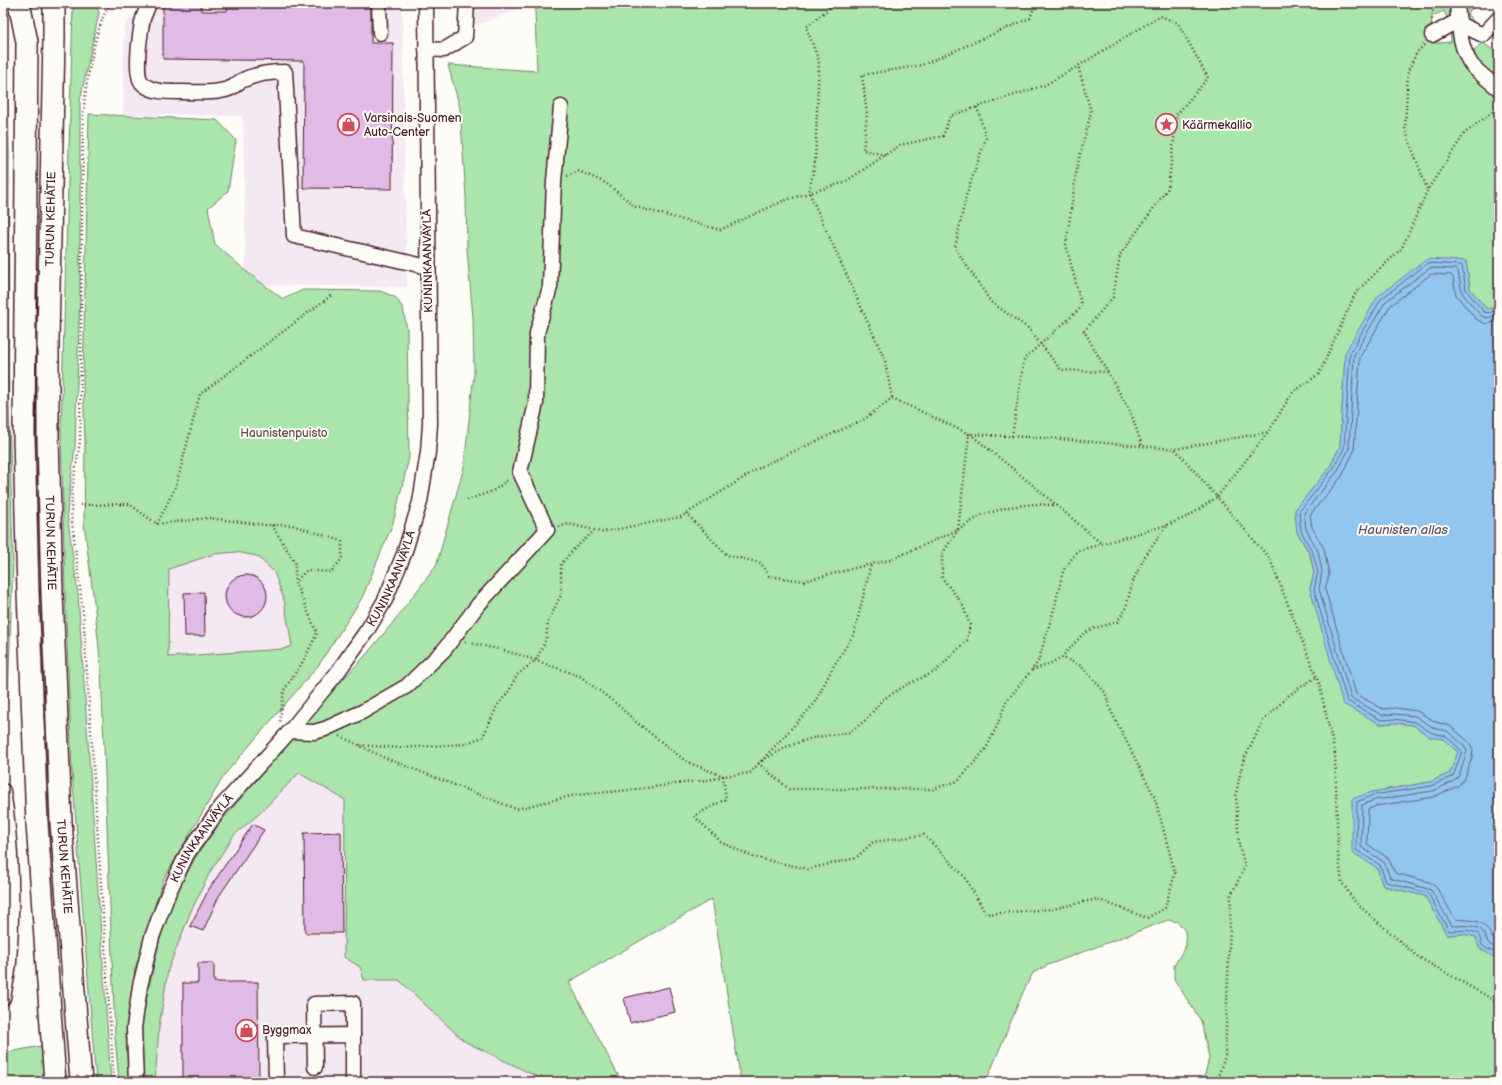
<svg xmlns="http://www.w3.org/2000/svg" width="1502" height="1085" font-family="'Balsamiq Sans',sans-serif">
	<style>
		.built { fill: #f4e8f2 }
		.green { fill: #aae5ab; stroke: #7a826b; fill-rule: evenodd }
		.water { fill: #92c6ef; stroke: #7583a1 }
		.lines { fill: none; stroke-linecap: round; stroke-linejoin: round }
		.shore { stroke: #676279; stroke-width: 1 }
		.building { fill: #e0bbe5; stroke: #4a1f2b }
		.minor-casing { stroke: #4a1f2b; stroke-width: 17 }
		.highway-casing { stroke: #4a1f2b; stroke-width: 24 }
		.path { stroke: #4a1f2b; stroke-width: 2.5; stroke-dasharray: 1 3; stroke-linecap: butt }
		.minor { stroke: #fdfcf7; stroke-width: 14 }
		.highway { stroke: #fdfcf7; stroke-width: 21 }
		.highway-bridge-casing { stroke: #4a1f2b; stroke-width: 24; stroke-linecap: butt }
		.highway-bridge { stroke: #fdfcf7; stroke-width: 21 }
		.labels { text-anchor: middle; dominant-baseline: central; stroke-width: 4; stroke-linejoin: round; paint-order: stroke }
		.poi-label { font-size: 12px; fill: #4a1f2b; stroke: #fdfcf7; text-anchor: start }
		.street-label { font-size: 12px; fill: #4a1f2b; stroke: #fdfcf7 }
		.park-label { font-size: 12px; fill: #62504b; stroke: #fdfcf7 }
		.water-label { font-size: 13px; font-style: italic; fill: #605166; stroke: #fdfcf7 }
	</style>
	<rect width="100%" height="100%" fill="#fdfcf7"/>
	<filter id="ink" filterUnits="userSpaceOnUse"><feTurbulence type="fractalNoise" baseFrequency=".025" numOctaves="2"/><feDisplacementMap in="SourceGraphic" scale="8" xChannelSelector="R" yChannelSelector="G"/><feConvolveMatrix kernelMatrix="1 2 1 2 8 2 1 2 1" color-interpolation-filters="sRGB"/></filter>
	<g filter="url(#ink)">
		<path class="built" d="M143,3H402L407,287L246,285L243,116L123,114L124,27Z
			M459,3H536L460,31Z
			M236,552L257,556L274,572L284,600L292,646L283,649L168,657L169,569L214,554Z
			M299,773L345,800L344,957L360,967L364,980L399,979L464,1041L546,1081L619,1077L675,1082H155L159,1027L168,970L191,911L210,872L234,835L259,814Z"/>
		<path class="green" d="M549,3H1477L1467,14L1474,22L1460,35L1468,58L1482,42L1494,51L1499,46V306L1487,310L1470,289L1466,261L1345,353L1340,446L1330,467L1295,510L1297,532L1310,555L1314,573L1310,589L1380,724L1394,723L1413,725L1430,737L1443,739L1458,752L1450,773L1430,782L1372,792L1377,868L1383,886L1425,896L1447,935L1463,934L1476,937L1495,958L1499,955V1082H1203L1209,1058L1201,1021L1174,979V966L1186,945L1185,931L1178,922L1168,920L1048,965L1033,973L1023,992L986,1082H741L712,899L569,982L619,1077L546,1081L464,1041L399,980H364L360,967L344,957L345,800L299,773L259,814L234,835L210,872L191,911L168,970L159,1027L155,1082H144L141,1023L161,934L174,896L197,855L223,819L336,687L364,657L391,625L436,566L464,467L474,373L473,318L467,250L466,197L460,108L448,65L537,71L535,10ZM1444,11L1450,24L1451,42L1436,43L1431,32L1432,16Z
			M86,4C93,4 98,6 99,13L80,101V293L75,446L67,513L78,594L111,1082H96L72,771L65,591L61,429L73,8Z
			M3,25H5L9,151L8,370L13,561L8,695L3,712Z
			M89,114L217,120L236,140L228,191L208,208L215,244L247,272L283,299L303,290L380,291L395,297L403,308L407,329L409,458L393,523L362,598L318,666L225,774L163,880L135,969L126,1036L129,1082H119L115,1037L101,668L95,610L84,523L85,444L83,380ZM236,552L257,556L274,572L284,600L292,646L283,649L168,657L169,569L214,554Z
			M41,1046L45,1082H7L5,1072L3,1068V1053Z"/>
		<path class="water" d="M1427,259L1466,261L1470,289L1487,309L1499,306V955L1495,958L1479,948L1476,937L1463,934L1447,935L1425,896L1383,886L1377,868L1352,852V799L1372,792L1430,782L1450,773L1458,752L1443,739L1430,737L1413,725L1394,723L1380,724L1343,704L1310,589L1314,573L1310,554L1297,532L1295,510L1330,467L1340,446L1345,353L1378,296Z"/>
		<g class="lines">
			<path class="shore" d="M1499,310L1488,313L1484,312L1466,290L1462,266L1461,265L1428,263L1381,299L1350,353L1344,448L1333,469L1299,512L1301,531L1313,553L1318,572L1314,590L1347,701L1381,720L1394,719L1415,722L1432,733L1446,736L1462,751L1454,774L1452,777L1431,786L1373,795L1357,802L1356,850L1380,865L1386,882L1428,893L1449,931C1457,931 1470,929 1477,933C1481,936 1480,941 1482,945C1486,949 1494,953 1499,952
				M1499,315L1487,318L1480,315L1462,293L1458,271L1456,269L1430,268L1385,302L1354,355L1349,449L1337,472L1304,513L1306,529L1318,551L1322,571L1319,589L1351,698L1382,715L1394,714L1415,716L1434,728L1447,731L1464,745L1467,751L1459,776L1454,781L1433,791L1375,800L1362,805L1361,847L1384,862L1390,878L1431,890L1452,926C1461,926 1472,924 1480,929C1488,934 1484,948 1499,947
				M1499,321L1486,324L1476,319L1456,295L1453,277L1451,275L1431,274L1390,306L1360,357L1354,451L1342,476L1310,515L1312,527L1324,549L1328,569L1329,575L1325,589L1356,694L1383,709L1395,708L1417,711L1436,722L1450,726L1468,741L1473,749L1472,757L1465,778L1458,786L1433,797L1376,806L1368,809L1367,844L1388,858L1395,873L1429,882L1435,885L1455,919C1474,921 1484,918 1492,938L1499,941"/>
		</g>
		<path class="building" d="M163,3H201V11H227L228,3H371V43H393L392,189L303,188L304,61L163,59Z
			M225 596a21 21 0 1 1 42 0a21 21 0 1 1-42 0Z
			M204,592L205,636H185L184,593Z
			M253,824L264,830L219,896L203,931L190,926L209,889Z
			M341,832L342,933H305L304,833Z
			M198,963H214V982H258L259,1078H245V1082H183V983H198Z
			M669,987L675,1012L630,1023L624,998Z"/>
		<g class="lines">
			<defs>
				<g id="minor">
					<path d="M149,3C147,10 143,16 142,23C140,35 134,75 142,83C152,93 169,92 182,92C198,92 216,94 231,88C234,87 237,83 241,81C255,74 269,72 285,72L294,236L428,267"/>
					<path d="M379,3L380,33"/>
					<path d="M1457,3C1459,24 1459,46 1471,64C1477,72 1491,82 1499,89"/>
					<path d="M1459,24L1483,35L1499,18"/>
					<path d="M1432,35L1459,20"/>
					<path d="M426,49L444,50L465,37L467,3"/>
					<path d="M290,731L314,732L325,729L362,712L407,686L444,650L478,605L547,530L520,472L536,403L537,333L550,287L554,181L561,107"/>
					<path d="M3,791C12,843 13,909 9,962C8,974 5,986 3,998"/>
					<path d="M315,1067L314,1004L353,1003V1035"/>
					<path id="s1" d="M136,1082L134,1028L140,986L152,937L168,894L187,854L221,807L290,731L337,673L368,629L385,600L404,554L420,502L428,452L430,424L426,3"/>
					<path d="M276,1082L275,1036L353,1035V1082"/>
				</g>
				<g id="highway">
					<path id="s2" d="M54,38L48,339V438L52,593L61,822L81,1082"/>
					<path d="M27,42L24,436L28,592L37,823L55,1082"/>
				</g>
			</defs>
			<use href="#minor" class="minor-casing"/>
			<use href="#highway" class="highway-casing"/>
			<path class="path" d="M110,3C94,29 86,84 83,115L80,441L72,491L71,514L83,612L114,1082
				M836,3L806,27L819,61L815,162L809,192L885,360L892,398
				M1431,3L1433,10L1432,21
				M1424,45L1417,52L1408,71L1405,129L1427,189
				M977,107L986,138L966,196L955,248L991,302L1028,328L1061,370L1108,372
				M1499,107L1465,133L1428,189L1402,248L1356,292L1319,374L1292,393L1269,431L1217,497L1270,559L1319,683L1335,754L1338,853L1342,883L1356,903L1418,957L1499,1003
				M885,155L863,150L867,114L862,75L922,65L1030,18L1036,3
				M567,176L579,171L606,183L636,207L720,230L783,201L845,182L900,145L943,136L950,116L1045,85L1078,66
				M970,434L1034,486L1102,544
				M1012,436L1024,359L1082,307L1066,245L1077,167L1091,112L1078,66L1160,16L1178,23L1208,78L1177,114L1168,188L1120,255L1113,297L1084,331L1131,413L1142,446
				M467,500L493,491L509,479
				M80,505L129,504L157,524L209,518L265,525H292L342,541V559L331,572L307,570L295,582L317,633L304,660L284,690L280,722
				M3,508L10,507
				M686,513L727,555L761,563L769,576L804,581L871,564L890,560L958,530L969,434
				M157,524L176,486L200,394L333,294
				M272,525L295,563V581
				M559,527L569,524L602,532L681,517L764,465L865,419L892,398L969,434L1047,438L1175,449L1268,432
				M465,642L498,649L520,655L580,676L618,705L636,722L687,762L723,776L726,799L694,816L721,842L753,857L808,869L856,858L873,842L924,835L964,876L986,914L1052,909L1097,899L1147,918L1165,908L1175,873L1155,798L1111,711L1105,692L1081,666L1062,657
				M1032,670L1047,665L1062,657L1082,635L1092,629L1117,622L1126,608L1132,583L1145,556L1167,526
				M340,736L383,757L516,809L575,795L631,790L714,779L723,776L750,773L814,704L833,667L854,634L871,564
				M360,745L400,748L464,744L483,737L497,706L509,691L517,675L536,660L543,646L546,639L548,622L561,595V564L573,550L594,531
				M762,761L786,747L812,738L850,732L867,719L882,700L908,684L935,672L967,640L970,625L962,603L942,578V554L958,530L982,515L1009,507L1034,504L1056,505
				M758,763L789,789H933L958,781L986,749L996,728L1006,702L1038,662L1055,606L1063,571L1077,551L1167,525L1189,516L1217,497L1175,449
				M1216,1082L1225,1057L1231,895L1245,867L1239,845L1236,794L1243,761L1263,721L1289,695L1316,677"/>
			<use href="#minor" class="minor"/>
			<use href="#highway" class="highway"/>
			<defs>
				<path id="highway-bridge" d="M19,3L27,42
					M54,3V38"/>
			</defs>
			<use href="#highway-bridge" class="highway-bridge-casing"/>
			<use href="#highway-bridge" class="highway-bridge"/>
		</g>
	</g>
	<defs>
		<symbol id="shop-ring" viewBox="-11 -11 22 22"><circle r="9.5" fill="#fdfcf7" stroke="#d1495b" stroke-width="1.5"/><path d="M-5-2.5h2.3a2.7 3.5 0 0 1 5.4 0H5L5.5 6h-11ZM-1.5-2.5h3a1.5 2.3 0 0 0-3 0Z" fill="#d1495b"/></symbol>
		<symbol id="sight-ring" viewBox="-11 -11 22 22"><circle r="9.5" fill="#fdfcf7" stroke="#d1495b" stroke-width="1.5"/><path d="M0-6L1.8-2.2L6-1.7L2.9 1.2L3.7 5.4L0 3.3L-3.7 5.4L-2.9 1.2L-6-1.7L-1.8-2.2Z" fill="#d1495b"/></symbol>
	</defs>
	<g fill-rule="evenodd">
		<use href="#shop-ring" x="336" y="112" width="25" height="25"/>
		<use href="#sight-ring" x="1154" y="112" width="25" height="25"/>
		<use href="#shop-ring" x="234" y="1018" width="25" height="25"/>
	</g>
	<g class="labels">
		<g class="poi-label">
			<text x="364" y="118">Varsinais-Suomen<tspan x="364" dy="14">Auto-Center</tspan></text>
			<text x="1182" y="125">Käärmekallio</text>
			<text x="262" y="1030">Byggmax</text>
		</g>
		<g class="street-label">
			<text transform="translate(51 219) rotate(-89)">TURUN KEHÄTIE</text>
			<text transform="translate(428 261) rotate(-91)">KUNINKAANVÄYLÄ</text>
			<text stroke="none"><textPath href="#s2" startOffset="505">TURUN KEHÄTIE</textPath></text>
			<text stroke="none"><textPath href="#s1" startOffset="582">KUNINKAANVÄYLÄ</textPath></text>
			<text stroke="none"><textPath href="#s1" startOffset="258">KUNINKAANVÄYLÄ</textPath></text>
			<text stroke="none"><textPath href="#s2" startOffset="829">TURUN KEHÄTIE</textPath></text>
		</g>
		<g class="park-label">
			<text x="284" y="433">Haunistenpuisto</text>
		</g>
		<g class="water-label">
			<text x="1403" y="530">Haunisten allas</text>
		</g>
	</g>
	<rect width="1502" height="1085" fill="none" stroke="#fdfcf7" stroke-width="16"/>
	<rect x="8" y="8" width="1486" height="1069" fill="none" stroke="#4a1f2b" stroke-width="1.5" filter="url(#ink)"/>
</svg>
